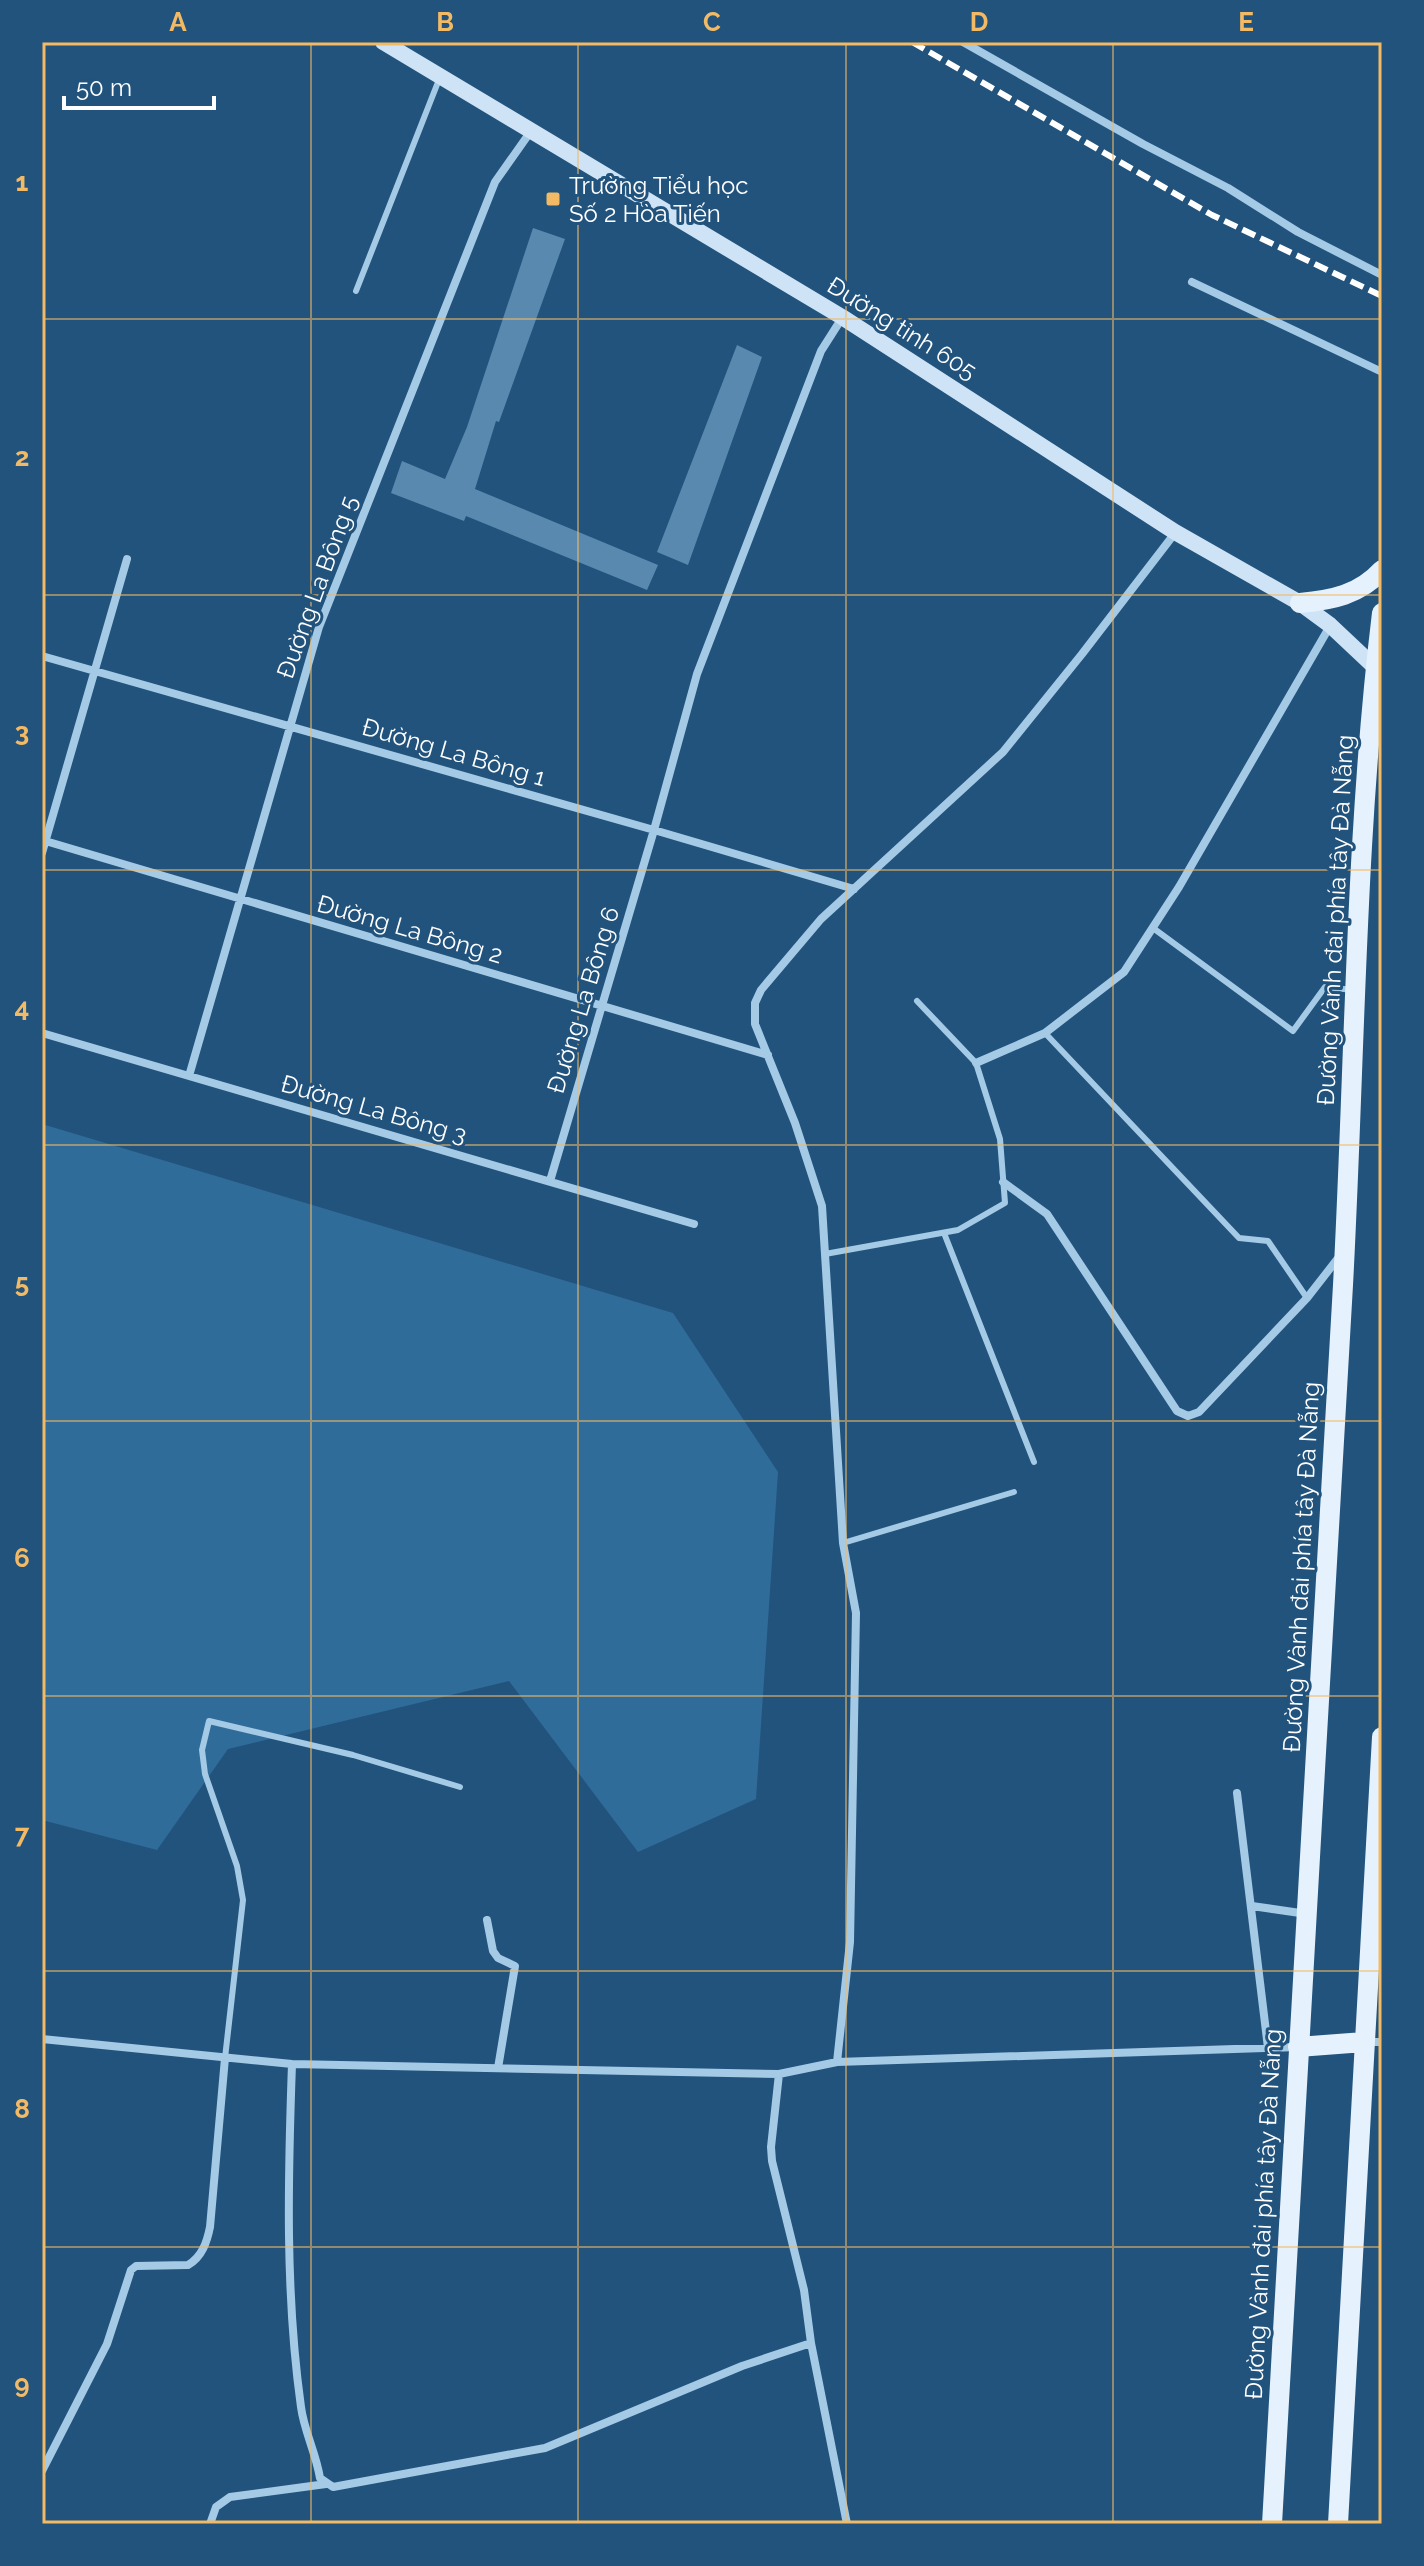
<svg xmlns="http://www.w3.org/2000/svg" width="1424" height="2566" font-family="Raleway,sans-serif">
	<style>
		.green { fill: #306c99 }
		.building { fill: #5989ae }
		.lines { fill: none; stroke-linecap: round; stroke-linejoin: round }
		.service { stroke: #a4cae6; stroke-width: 6 }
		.minor { stroke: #a4cae6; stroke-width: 8 }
		.secondary { stroke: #cee3f5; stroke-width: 16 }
		.primary { stroke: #e5f1fd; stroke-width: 20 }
		.rail { stroke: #fff; stroke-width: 6; stroke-dasharray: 14 6; stroke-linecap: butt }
		.grid { fill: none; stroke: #f3ba65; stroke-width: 2; stroke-opacity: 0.55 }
		.poi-dot { fill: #f3ba65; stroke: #21537d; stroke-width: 3 }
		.labels { text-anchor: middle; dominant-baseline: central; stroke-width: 6; stroke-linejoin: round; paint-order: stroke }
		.poi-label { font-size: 24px; fill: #fff; stroke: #21537d; text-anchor: start }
		.street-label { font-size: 24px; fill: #fff; stroke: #21537d }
		.neatline { fill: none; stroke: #f3ba65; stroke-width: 3 }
		.grid-label { font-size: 26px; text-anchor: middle; font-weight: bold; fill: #f3ba65 }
	</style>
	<rect width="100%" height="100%" fill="#21537d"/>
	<path class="green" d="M42,1124L673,1313L778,1472L756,1799L638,1852L509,1681L228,1749L157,1850L42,1820Z"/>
	<path class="building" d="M533,228L565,239L499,422L496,421L475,489L658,565L647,590L466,516L464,521L391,493L402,461L445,479L467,427Z
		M737,345L762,357L688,565L657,552Z"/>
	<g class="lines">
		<path class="service" d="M356,291L440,77
			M1153,928L1293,1031L1325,987L1353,990
			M1045,1033L1239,1238L1268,1241L1307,1298
			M944,1233L1034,1462
			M825,1254L958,1230L1005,1203L1000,1139L976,1063L917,1001
			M843,1543L1014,1492
			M225,2058L243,1900L237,1866L205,1774L202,1750L209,1721L353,1755L460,1787"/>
		<path class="minor" d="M963,42L1143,144L1228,188L1298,232L1382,275
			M1192,282L1382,372
			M42,656L654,830L854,889
			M42,840L768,1055
			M42,853L127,559
			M42,1033L694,1224
			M976,1063L1045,1033L1124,972L1179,887L1330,626
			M189,1076L319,627L495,182L531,131
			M550,1181L654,830L697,674L821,351L842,318
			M1003,1182L1047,1214L1177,1411L1188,1416L1199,1412L1307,1298L1339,1257
			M1237,1793L1268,2048
			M1252,1906L1307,1914
			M487,1920L493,1951L498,1958L515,1966L498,2068
			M42,2039L292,2064L779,2074L837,2062L1298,2047
			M1364,2042H1382
			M837,2062L850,1942L856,1613L843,1543L822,1206L795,1123L755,1024V1003L761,990L821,919L1003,752L1082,654L1175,533
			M292,2064C288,2178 285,2293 301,2407C304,2431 316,2453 320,2478L333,2487L545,2448L742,2366L811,2343L804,2290L772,2161L771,2147L779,2074
			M811,2343L847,2524
			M42,2471L107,2344L131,2270L136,2266L188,2265C202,2257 207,2242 210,2227L225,2058
			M210,2524L216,2507L230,2497L326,2484"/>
		<path class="secondary" d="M383,42L842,317L1175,532L1300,603L1330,625L1381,673"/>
		<path class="primary" d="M1300,603C1332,600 1359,595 1382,570
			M1298,2047L1364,2042
			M1272,2524C1294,2111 1320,1698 1343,1285C1355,1062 1355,836 1382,613
			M1338,2524L1382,1737"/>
		<path class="rail" d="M912,42L1212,215L1382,296"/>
	</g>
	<path class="grid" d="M311,42V2524M578,42V2524M846,42V2524M1113,42V2524M42,319H1382M42,595H1382M42,870H1382M42,1145H1382M42,1421H1382M42,1696H1382M42,1971H1382M42,2247H1382"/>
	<rect class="poi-dot" x="545" y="191" width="16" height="16" rx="4"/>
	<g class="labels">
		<g class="poi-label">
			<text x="569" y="185">Trường Tiểu học<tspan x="569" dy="28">Số 2 Hòa Tiến</tspan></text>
		</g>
		<g class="street-label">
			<text transform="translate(902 328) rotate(32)">Đường tỉnh 605</text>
			<text transform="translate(317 587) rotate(-70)">Đường La Bông 5</text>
			<text transform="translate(454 752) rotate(16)">Đường La Bông 1</text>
			<text transform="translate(1335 920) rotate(-87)">Đường Vành đai phía tây Đà Nẵng</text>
			<text transform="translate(410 929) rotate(16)">Đường La Bông 2</text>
			<text transform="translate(583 1000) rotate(-73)">Đường La Bông 6</text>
			<text transform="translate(374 1109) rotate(16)">Đường La Bông 3</text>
			<text transform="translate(1301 1567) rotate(-87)">Đường Vành đai phía tây Đà Nẵng</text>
			<text transform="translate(1263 2214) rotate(-87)">Đường Vành đai phía tây Đà Nẵng</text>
		</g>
	</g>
	<rect width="1424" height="2566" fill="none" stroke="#21537d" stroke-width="88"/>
	<path d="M64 96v12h150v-12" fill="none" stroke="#ffffff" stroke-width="4"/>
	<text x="76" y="96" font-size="24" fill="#ffffff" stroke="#21537d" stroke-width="6" paint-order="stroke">50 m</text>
	<rect x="44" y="44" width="1336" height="2478" class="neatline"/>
	<g class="grid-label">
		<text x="178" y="31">A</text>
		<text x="445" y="31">B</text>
		<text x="712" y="31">C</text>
		<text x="979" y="31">D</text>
		<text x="1246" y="31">E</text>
		<text x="22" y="191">1</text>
		<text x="22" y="466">2</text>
		<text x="22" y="741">3</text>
		<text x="22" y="1017">4</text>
		<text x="22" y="1292">5</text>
		<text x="22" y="1567">6</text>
		<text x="22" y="1843">7</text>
		<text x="22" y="2118">8</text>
		<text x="22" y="2393">9</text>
	</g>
</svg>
